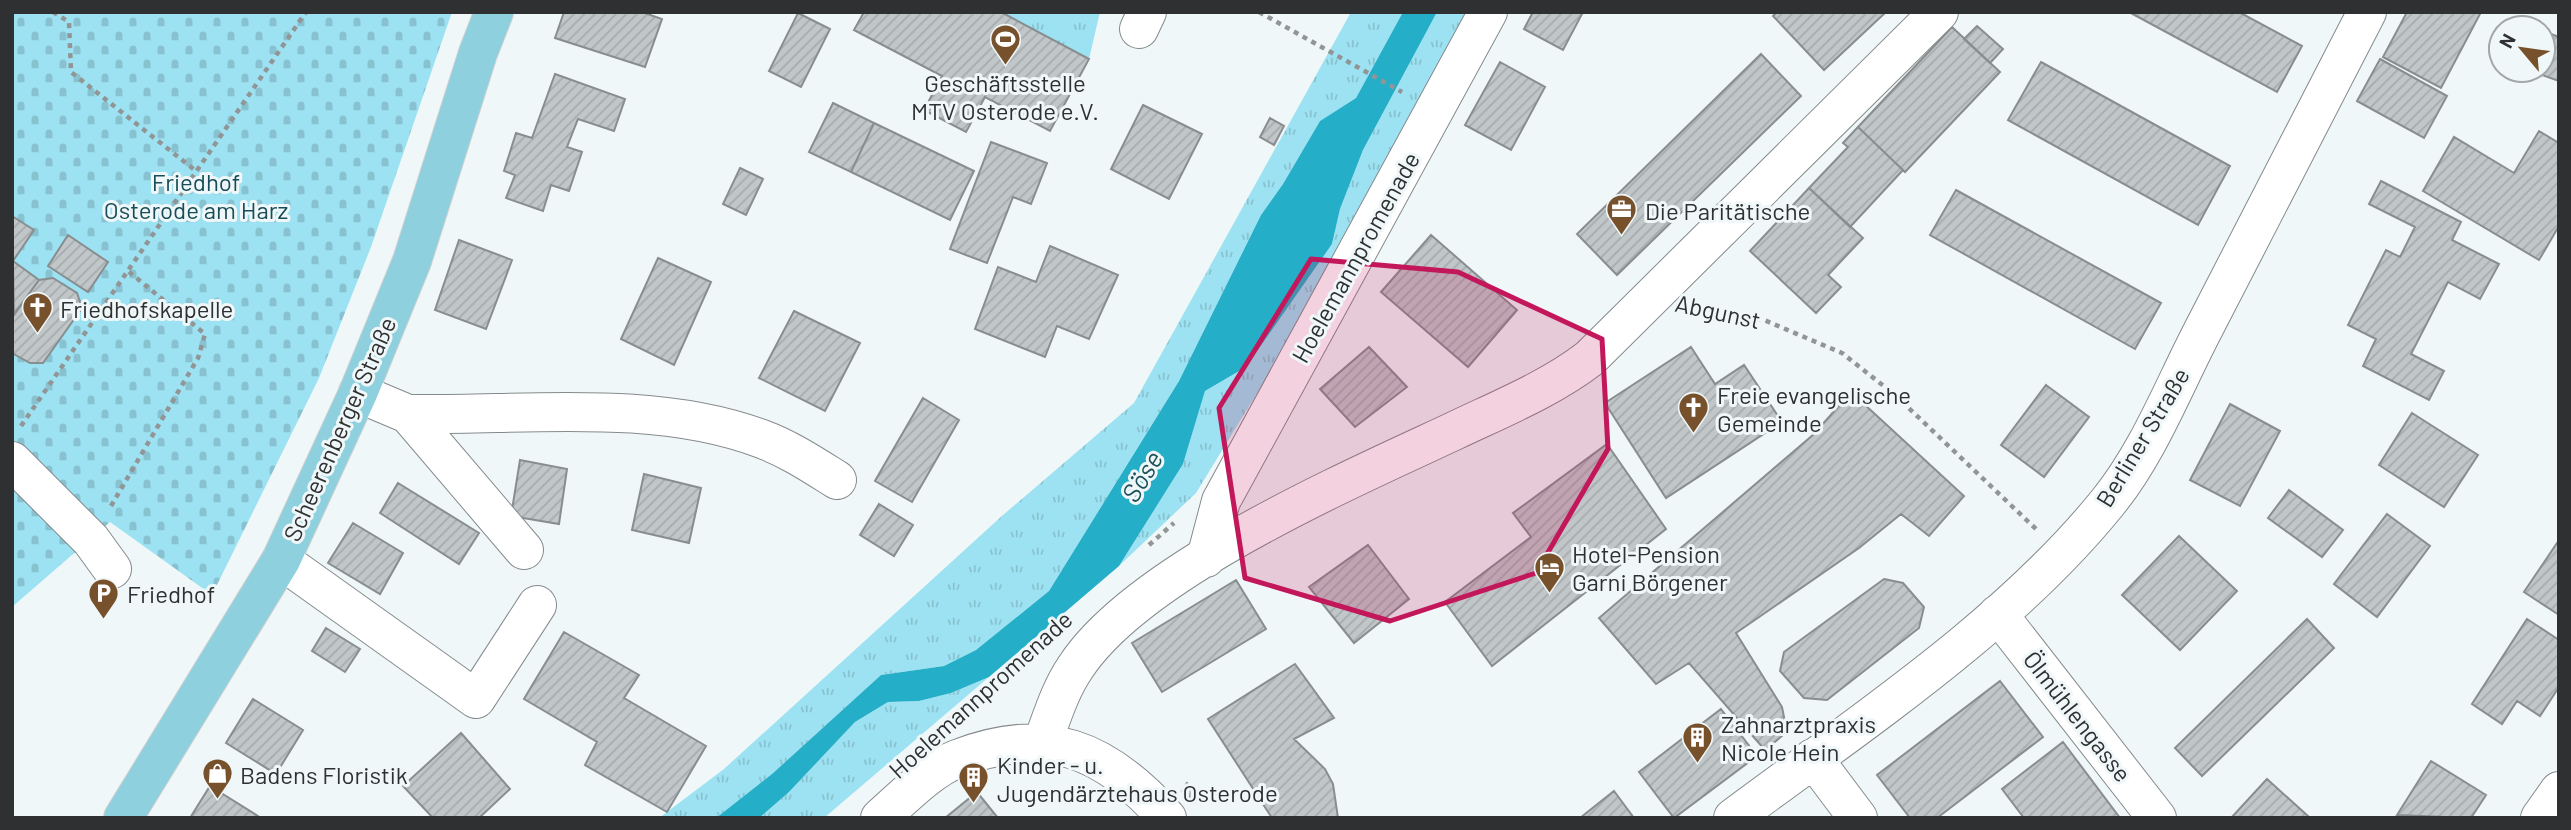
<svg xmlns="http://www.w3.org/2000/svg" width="2571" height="830" font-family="Barlow,sans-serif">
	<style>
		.grass { fill: url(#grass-tufts) }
		.cemetery { fill: url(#cemetery-stones) }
		.water { fill: #25aec7 }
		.building { fill: url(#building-hatch); stroke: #888e90; stroke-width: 2 }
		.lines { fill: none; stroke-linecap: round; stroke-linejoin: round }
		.minor-casing { stroke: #858b8c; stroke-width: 40 }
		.major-casing { stroke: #d1d1d2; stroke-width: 40 }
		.path { stroke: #919596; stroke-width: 4.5; stroke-dasharray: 5 5; stroke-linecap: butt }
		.minor { stroke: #fff; stroke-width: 38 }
		.major { stroke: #8ed0de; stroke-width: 38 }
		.marked { fill: #c2185b; fill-opacity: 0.2; stroke: #c2185b; stroke-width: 5; stroke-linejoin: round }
		.labels { text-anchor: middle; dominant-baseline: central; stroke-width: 6; stroke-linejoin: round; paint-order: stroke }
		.poi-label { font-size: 24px; fill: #2e3031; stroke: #f0f7f8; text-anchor: start }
		.park-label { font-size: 24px; fill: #174d58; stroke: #f0f7f8 }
		.street-label { font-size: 24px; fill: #2e3031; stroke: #f0f7f8 }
		.water-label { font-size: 26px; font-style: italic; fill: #1d525c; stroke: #f0f7f8 }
	</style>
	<defs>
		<pattern id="grass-tufts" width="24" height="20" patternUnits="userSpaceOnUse" patternTransform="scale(1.75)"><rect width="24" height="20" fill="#9de2f2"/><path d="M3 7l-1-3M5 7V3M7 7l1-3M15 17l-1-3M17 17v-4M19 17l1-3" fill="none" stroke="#88c2d0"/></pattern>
		<pattern id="cemetery-stones" width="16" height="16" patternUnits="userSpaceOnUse" patternTransform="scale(1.75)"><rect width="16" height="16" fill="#9de2f2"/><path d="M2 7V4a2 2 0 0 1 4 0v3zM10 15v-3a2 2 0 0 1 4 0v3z" fill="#88c2d0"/></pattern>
		<pattern id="building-hatch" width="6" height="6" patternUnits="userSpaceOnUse" patternTransform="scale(1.75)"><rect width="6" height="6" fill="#c1c7c9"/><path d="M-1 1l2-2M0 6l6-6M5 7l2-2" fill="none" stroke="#a6abad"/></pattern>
	</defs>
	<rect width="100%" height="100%" fill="#f0f7f8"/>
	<path class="grass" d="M1001,12H1100L1089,59Z
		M1351,12H1403L1356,98L1320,121L1283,184L1261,215L1179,381L1049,591L976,650L944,666L881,675L772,774L716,818H659L724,769L1003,515L1134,403Z
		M1437,12H1468L1265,380L1196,493L1119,566L1183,464L1205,391L1246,367L1332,244L1340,209L1363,150Z
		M989,677L824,818H759L789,792L855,722L888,702L919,701L951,693Z"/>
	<path class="cemetery" d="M12,12H452L371,247L319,378L212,595L110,522L12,607Z"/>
	<path class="water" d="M1403,12H1437L1363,150L1340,209L1332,244L1246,367L1205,391L1183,464L1119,566L989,677L951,693L919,701L888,702L855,722L789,792L759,818H716L772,774L881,675L944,666L976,650L1049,591L1179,381L1261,215L1283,184L1320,121L1356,98Z"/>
	<path class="building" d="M564,12H642L662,19L645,67L555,38Z
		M864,12H1001L1089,59L1050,131L985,97L966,132L924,110L942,76L854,30Z
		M1533,12H1583L1563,50L1524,29Z
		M1777,12H1886L1824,70L1773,16Z
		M2129,12H2239L2302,46L2277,92Z
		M2407,12H2481L2441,88L2383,57Z
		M798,13L830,29L801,87L769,71Z
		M1977,26L2003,49L1990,63L1964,39Z
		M1952,27L2000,72L1905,172L1858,127Z
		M2543,31L2559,37V81L2528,70H2543Z
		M1761,54L1801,96L1617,275L1577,234Z
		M2380,59L2447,96L2424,138L2357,101Z
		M1500,62L1545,87L1511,150L1465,125Z
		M2041,62L2230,166L2198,225L2008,120Z
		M555,74L625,99L614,131L578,119L567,147L582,152L569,191L551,185L543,211L506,198L515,175L504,171L516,133L532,138Z
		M833,103L874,123L851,172L809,152Z
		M1143,105L1202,134L1169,199L1111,169Z
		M1270,118L1284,126L1274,145L1260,137Z
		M874,123L974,171L950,220L851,172Z
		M1858,127L1903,170L1850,227L1809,188L1848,147L1843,143Z
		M2539,131L2559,143V226L2539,260L2423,191L2454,137L2514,173Z
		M991,142L1047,163L1031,204L1013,197L987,263L950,249Z
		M740,168L763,179L746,215L723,204Z
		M2381,181L2461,222L2452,240L2499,264L2480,299L2448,282L2411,354L2444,371L2429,400L2363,366L2376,339L2348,325L2386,250L2400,257L2415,227L2369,204Z
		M1809,188L1863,238L1828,275L1841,287L1816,313L1750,251Z
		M1956,190L2161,303L2135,349L1930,235Z
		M12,216L34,230L13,261L39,280L14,315Z
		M68,235L108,262L88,292L48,266Z
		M1431,235L1517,310L1468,367L1381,292Z
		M459,240L512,260L486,329L435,310Z
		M1050,246L1118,275L1089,339L1057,326L1045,357L975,329L998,267L1036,282Z
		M658,258L711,282L674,365L621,339Z
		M53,278L77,293L82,308L43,363H30L12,353V317L39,280Z
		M794,311L860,343L825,411L759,378Z
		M1369,347L1407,387L1355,427L1320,389Z
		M1691,347L1715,384L1744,365L1782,422L1666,498L1605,403Z
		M2046,385L2089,417L2044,477L2001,445Z
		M1851,392L1964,496L1929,536L1901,514L1859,548L1736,633L1782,707L1786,727L1782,736L1765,750L1689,663L1656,684L1599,618L1814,434Z
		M923,398L959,420L912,502L875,481Z
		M2230,404L2280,431L2240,506L2190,480Z
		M2412,413L2478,455L2444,507L2379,465Z
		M1607,444L1666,529L1492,666L1445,602L1531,537L1513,513Z
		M520,460L567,469L559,524L511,516Z
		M644,474L701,488L689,543L632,530Z
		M398,483L479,533L459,564L380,513Z
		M2289,490L2343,530L2322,557L2268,518Z
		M879,504L913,525L894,556L860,535Z
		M2387,514L2430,546L2377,617L2334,584Z
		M353,523L403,553L380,594L328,563Z
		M2179,536L2237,591L2180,650L2122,595Z
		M2559,540V615L2524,592Z
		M1368,545L1409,599L1354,643L1309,587Z
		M1884,579L1903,583L1924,607L1919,628L1827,700L1804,698L1780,671L1784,652Z
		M1236,580L1266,629L1162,692L1132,643Z
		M2307,619L2334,648L2202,776L2175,748Z
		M2527,619L2559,640V687L2540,716L2517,701L2502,724L2472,704Z
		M326,628L360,649L345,672L312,651Z
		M564,632L639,675L624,698L706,746L667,812L585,765L597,742L524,699Z
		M1295,664L1334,718L1294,739L1325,769L1333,784L1338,818H1272L1208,719Z
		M2000,681L2043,737L1937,818H1910L1877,775Z
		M253,699L303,730L276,774L226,743Z
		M1721,709L1757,756L1674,818L1639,772Z
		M461,733L510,789L479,818H433L403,786Z
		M2063,742L2120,818H2024L2002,789Z
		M2431,761L2486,795L2471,818L2397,815Z
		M2267,779L2309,817V818H2231Z
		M1187,783L1201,793L1195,802L1182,791Z
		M210,786L258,816L257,818H190Z
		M1614,791L1634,818H1580Z
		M977,792L998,818H945Z"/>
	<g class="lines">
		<defs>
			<path id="minor" d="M1139,29L1147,12
				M358,393L408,414L524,550
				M408,414C522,416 653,398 762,439C789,449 813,465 837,480
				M12,461L91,540L112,569
				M1206,558L1221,501L1488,12
				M281,560L476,699L537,605
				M1998,614L2157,818
				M1043,741C1052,717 1060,690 1075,668C1137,572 1349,480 1454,431C1500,409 1550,389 1590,358L1939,12
				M1813,758L1858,818
				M880,818C903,798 929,770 957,759C1046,724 1106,749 1167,818
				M1733,818C1860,723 2008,626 2108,502C2148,453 2173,388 2202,332C2257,225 2312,119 2367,12
				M2540,818L2559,791"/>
			<path id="major" d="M123,818L281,560L358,393L412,261L478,53L494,12"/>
		</defs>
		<use href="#minor" class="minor-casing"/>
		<use href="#major" class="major-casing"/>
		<path class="path" d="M53,12L69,22L71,72L196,171
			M1259,12L1402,92
			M1697,307L1764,320L1842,353L1895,395L2036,529
			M21,426L306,12
			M111,506L198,358L205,334L128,271
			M1149,545L1174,523
			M949,720L1058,624"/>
		<use href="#minor" class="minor"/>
		<use href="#major" class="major"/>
	</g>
	<path class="marked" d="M1311,259L1458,272L1602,339L1608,449L1536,573L1390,621L1245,578L1219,408Z"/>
	<defs>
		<symbol id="stadium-pin" viewBox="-11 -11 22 30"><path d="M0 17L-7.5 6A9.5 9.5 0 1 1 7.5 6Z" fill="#76512c" stroke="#f0f7f8"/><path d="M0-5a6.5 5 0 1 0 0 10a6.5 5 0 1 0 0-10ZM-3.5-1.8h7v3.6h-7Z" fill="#fff"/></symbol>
		<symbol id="office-pin" viewBox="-11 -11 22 30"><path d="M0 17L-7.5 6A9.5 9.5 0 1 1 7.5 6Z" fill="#76512c" stroke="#f0f7f8"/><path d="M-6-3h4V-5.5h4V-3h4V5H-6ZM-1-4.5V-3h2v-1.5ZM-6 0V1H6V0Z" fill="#fff"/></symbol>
		<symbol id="church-pin" viewBox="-11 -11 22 30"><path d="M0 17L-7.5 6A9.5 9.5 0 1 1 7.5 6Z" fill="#76512c" stroke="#f0f7f8"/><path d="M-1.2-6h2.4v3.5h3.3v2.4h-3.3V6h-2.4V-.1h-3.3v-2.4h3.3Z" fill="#fff"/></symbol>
		<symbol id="hotel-pin" viewBox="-11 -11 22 30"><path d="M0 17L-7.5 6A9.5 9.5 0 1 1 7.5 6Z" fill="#76512c" stroke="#f0f7f8"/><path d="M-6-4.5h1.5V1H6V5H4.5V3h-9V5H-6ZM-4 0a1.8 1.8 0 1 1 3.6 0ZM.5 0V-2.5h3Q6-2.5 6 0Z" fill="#fff"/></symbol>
		<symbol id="parking-pin" viewBox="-11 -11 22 30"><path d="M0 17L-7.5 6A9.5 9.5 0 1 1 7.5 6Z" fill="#76512c" stroke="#f0f7f8"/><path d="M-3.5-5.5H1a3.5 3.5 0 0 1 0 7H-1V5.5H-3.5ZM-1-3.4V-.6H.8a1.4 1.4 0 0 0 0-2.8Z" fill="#fff"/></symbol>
		<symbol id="building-pin" viewBox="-11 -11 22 30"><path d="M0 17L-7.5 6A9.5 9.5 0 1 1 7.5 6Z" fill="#76512c" stroke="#f0f7f8"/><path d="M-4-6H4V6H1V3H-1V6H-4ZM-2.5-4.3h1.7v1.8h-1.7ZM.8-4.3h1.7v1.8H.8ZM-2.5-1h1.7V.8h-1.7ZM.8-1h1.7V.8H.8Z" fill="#fff"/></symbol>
		<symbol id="shop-pin" viewBox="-11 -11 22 30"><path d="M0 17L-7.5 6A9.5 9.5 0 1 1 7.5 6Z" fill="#76512c" stroke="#f0f7f8"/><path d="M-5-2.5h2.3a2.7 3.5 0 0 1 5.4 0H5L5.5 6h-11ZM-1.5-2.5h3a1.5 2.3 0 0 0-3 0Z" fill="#fff"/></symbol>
	</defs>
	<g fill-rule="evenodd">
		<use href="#stadium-pin" x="988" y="22" width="35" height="47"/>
		<use href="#office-pin" x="1604" y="192" width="35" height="47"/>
		<use href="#church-pin" x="20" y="290" width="35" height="47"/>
		<use href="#church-pin" x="1676" y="390" width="35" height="47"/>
		<use href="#hotel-pin" x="1532" y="550" width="35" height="47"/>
		<use href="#parking-pin" x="86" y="576" width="35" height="47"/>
		<use href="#building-pin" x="1680" y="720" width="35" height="47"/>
		<use href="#shop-pin" x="200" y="756" width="35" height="47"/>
		<use href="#building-pin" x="956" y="760" width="35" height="47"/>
	</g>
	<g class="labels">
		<g class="poi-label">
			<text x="1005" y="82" text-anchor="middle">Geschäftsstelle<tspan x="1005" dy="28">MTV Osterode e.V.</tspan></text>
			<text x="1645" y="210">Die Paritätische</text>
			<text x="60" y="308">Friedhofskapelle</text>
			<text x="1717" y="394">Freie evangelische<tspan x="1717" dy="28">Gemeinde</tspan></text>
			<text x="1572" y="553">Hotel-Pension<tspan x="1572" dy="28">Garni Börgener</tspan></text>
			<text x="127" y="593">Friedhof</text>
			<text x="1721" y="723">Zahnarztpraxis<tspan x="1721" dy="28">Nicole Hein</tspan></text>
			<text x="997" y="764">Kinder - u.<tspan x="997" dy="28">Jugendärztehaus Osterode</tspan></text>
			<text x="240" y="774">Badens Floristik</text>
		</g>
		<g class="park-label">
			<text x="196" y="181">Friedhof<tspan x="196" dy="28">Osterode am Harz</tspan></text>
		</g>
		<g class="street-label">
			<text transform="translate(1355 257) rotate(-61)">Hoelemannpromenade</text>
			<text transform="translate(1718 311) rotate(12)">Abgunst</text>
			<text transform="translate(339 429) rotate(-66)">Scheerenberger Straße</text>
			<text transform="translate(2142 437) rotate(-59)">Berliner Straße</text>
			<text transform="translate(980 694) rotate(-42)">Hoelemannpromenade</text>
			<text transform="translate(2078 716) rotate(52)">Ölmühlengasse</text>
		</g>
		<g class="water-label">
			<text transform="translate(1141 476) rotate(-59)">Söse</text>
		</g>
	</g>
	<rect width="2571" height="830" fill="none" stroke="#2e3031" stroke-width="28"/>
	<g transform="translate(2522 49) rotate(299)"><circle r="33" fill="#f0f7f8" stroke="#a2a7a8" stroke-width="2"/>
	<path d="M0-5L12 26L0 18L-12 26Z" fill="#76512c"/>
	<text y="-10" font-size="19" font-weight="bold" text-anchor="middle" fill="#2e3031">N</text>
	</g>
</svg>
